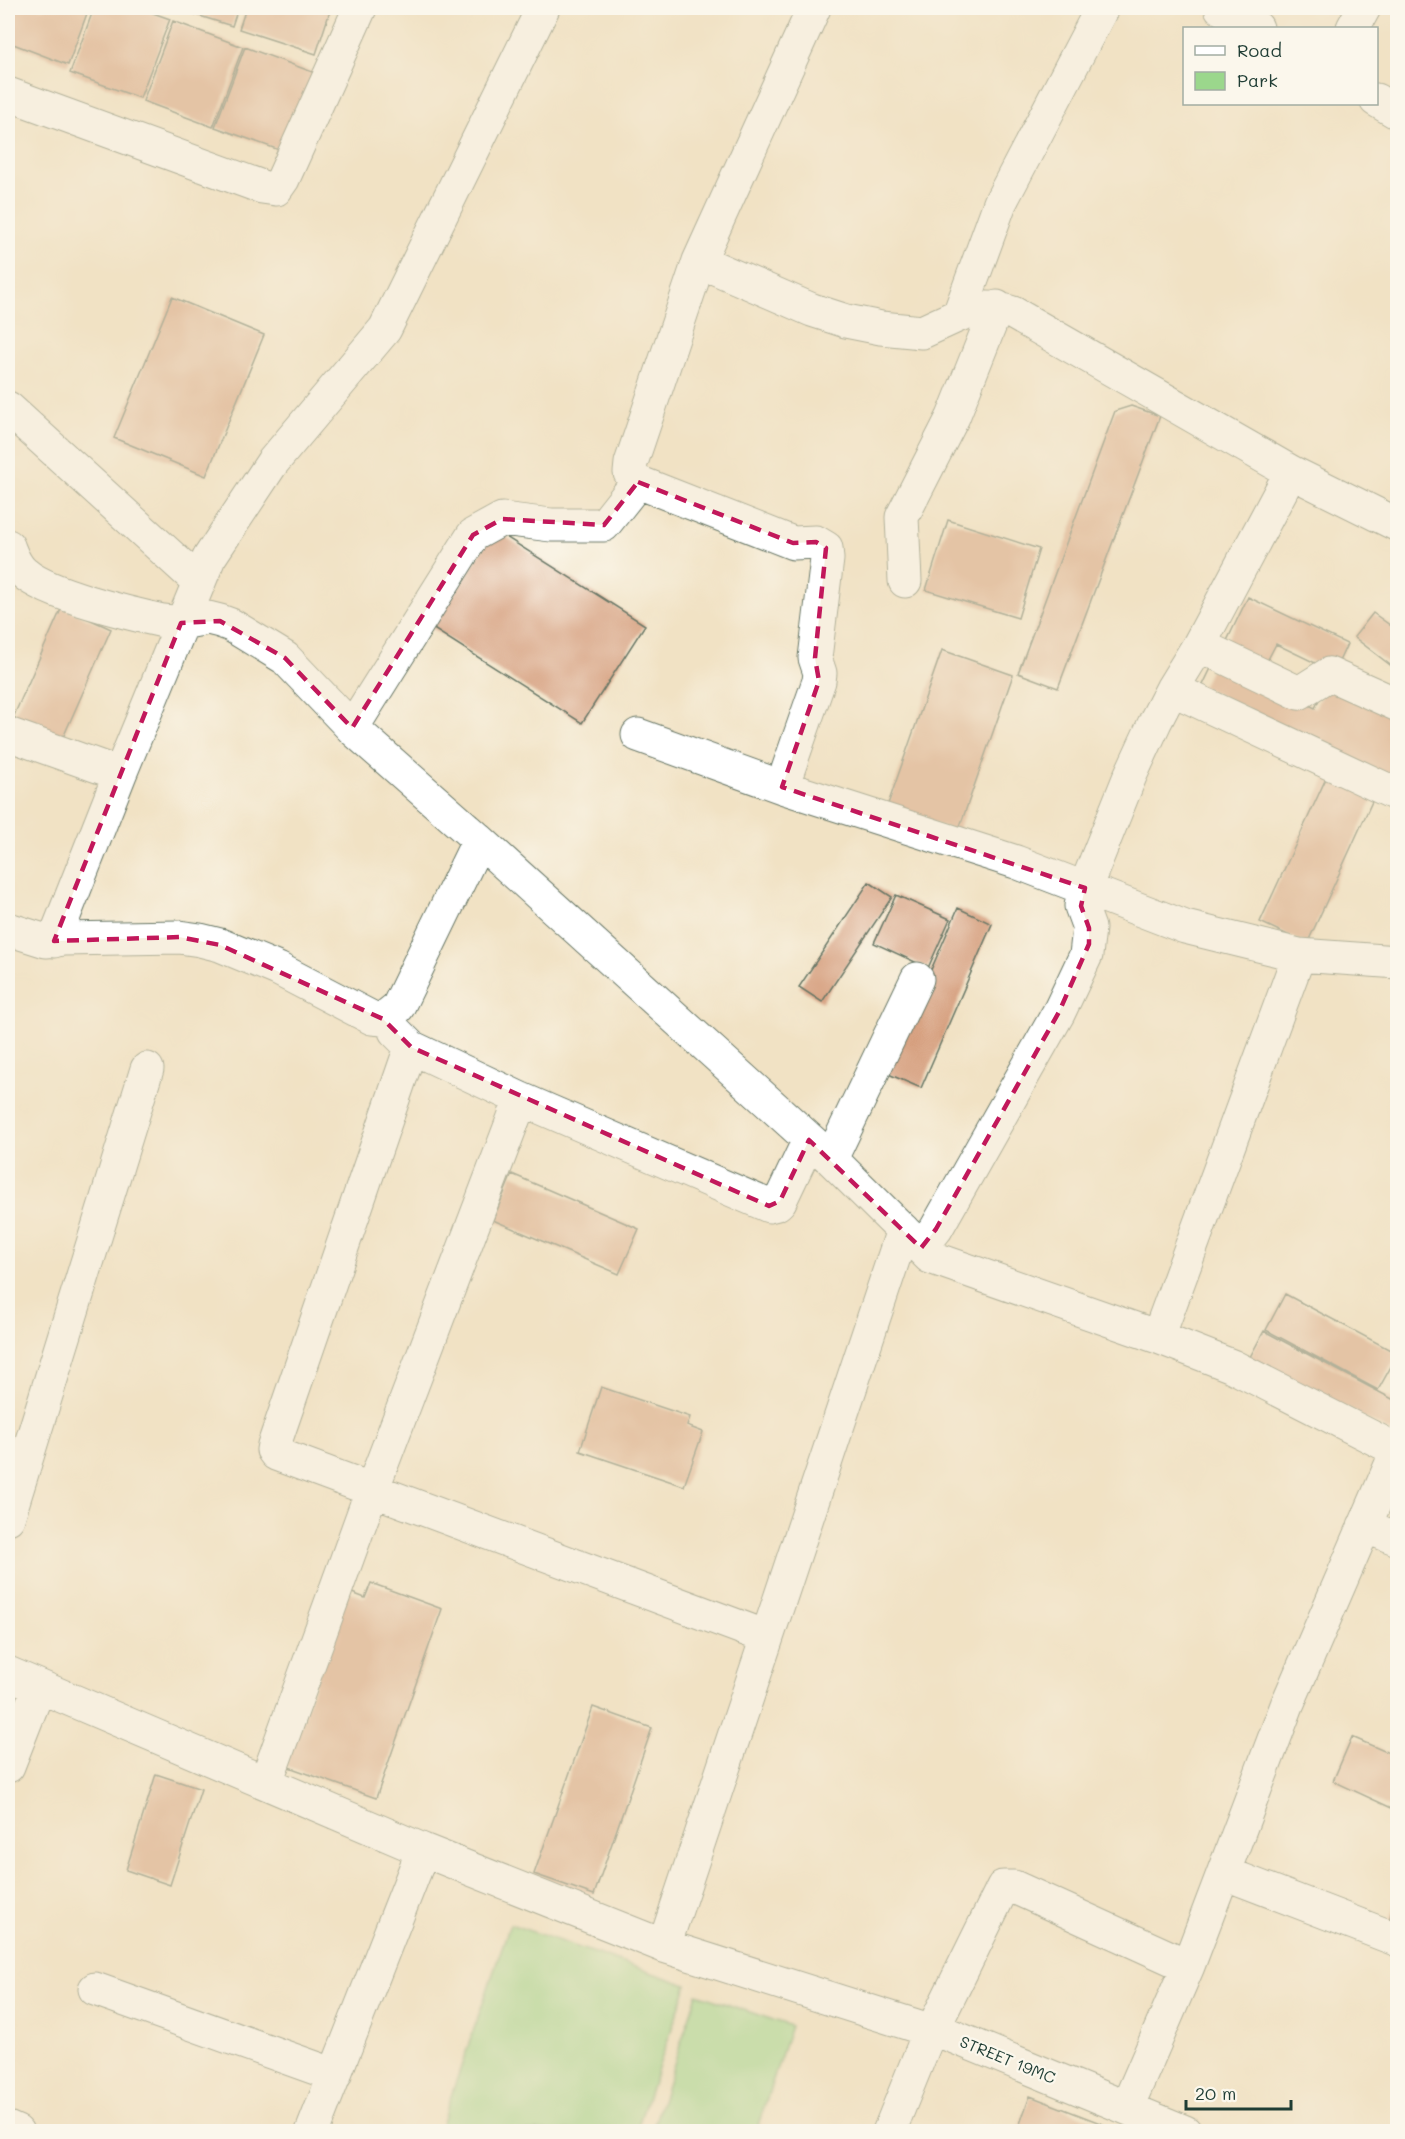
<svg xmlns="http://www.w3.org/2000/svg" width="1405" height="2139" font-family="Mali,sans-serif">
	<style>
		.green { fill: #9bd78c; stroke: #5d8a60; stroke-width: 1.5 }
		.building { fill: #d69f7e }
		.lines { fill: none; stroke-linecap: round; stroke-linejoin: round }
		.minor-casing { stroke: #687766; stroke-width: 35 }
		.minor { stroke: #fff; stroke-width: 33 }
		.marked { fill: none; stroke: #c2185b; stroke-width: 4.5; stroke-dasharray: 12 8; stroke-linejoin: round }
		.labels { text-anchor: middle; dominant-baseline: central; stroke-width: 4.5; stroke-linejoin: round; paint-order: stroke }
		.street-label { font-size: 16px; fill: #1f3d34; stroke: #fbf7ec }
	</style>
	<rect width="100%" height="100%" fill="#fbf7ec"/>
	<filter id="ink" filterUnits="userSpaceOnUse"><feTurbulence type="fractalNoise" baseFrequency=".0167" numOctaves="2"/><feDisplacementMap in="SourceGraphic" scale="12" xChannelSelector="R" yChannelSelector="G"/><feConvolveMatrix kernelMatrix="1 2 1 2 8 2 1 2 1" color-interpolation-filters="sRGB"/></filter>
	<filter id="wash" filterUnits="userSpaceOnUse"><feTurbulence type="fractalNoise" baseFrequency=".008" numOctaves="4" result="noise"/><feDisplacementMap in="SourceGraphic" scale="24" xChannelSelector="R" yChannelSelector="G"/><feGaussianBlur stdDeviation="1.35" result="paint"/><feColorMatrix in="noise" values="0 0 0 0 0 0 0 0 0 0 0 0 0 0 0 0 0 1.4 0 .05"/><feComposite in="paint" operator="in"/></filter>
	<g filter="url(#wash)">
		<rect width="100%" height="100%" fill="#f1e2c4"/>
		<path class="green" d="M510,1924L687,1985L636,2131H439Z
			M697,1994L791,2026L756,2131H652Z"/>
		<g id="blocks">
			<path class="building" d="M10,8H89L68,65L8,42V14Z
				M94,8H139L170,19L140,98L70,73Z
				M174,8H238L232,26Z
				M246,8H331L316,54L239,29Z
				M173,21L243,47L213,127L143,101Z
				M245,47L315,73L285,152L215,127Z
				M172,297L264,335L206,476L114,438Z
				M1131,406L1160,416L1058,688L1018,673L1115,411Z
				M948,520L1039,549L1018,618L926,590Z
				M495,530L645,625L582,723L432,628Z
				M1248,597L1347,644L1334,672L1276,644L1264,667L1224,647Z
				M62,607L111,629L61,742L12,720Z
				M1373,613L1398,631V671L1354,637Z
				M942,650L1013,675L958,832L887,807Z
				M1215,660L1315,708L1329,679L1398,712V782L1202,687Z
				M1328,774L1375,795L1307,944L1260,922Z
				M869,882L892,897L822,1002L799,987Z
				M896,895L950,919L928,968L874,943Z
				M958,908L992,924L921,1088L886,1073Z
				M512,1174L639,1229L619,1274L493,1220Z
				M1285,1294L1398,1354L1378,1390L1266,1330Z
				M1264,1331L1398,1402V1420L1391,1432L1250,1357Z
				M601,1387L690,1417L687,1426L703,1432L684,1486L580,1451Z
				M371,1583L442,1609L376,1798L286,1766L347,1591L365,1598Z
				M593,1707L652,1728L594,1895L534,1874Z
				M1352,1737L1398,1757V1811L1333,1781Z
				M156,1774L201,1789L170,1885L126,1870Z
				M1397,1895H1398V1928L1388,1924Z
				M1030,2096L1121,2131V2132H1017Z"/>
		</g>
	</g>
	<g filter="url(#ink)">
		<use href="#blocks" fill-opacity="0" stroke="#687766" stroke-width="1.5"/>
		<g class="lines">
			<defs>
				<path id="minor" d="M1221,8L1257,28
					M1353,28L1364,8
					M8,94L262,187L276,189L283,179L360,8
					M1376,100L1398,113
					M699,261L812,310L846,321L881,328L922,332L959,315L1000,203L1102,8
					M959,315C981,307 990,305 1013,313L1291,472L1398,525
					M8,408L198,581
					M8,546C12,556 15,566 24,573C47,594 131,614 163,621L181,623L208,618L220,621L231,625L285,658L352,728L479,840L831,1159L930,1257L1158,1337L1232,1366L1397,1450
					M905,581L902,517L953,417L997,307
					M1199,645L1299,693L1329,674L1398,705
					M1172,689L1398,795
					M352,728L473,535L502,519L551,525H604L638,482
					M8,734L120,774
					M638,735L782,787L1016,862L1185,927L1299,955L1398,962
					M782,787L819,681L820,673L815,658L827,559L826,548L816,542L793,543L638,482L634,479L630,473L631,463L699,261L814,8
					M8,929L46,941L63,939L179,937L200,940L220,945L278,969L372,1018L383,1019L398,1007L479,840
					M54,941L120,774L209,558L272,463L385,329L543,8
					M395,1031L411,1047L521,1099L769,1206L777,1204L780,1201L809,1140
					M411,1047L274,1445L273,1450L276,1454L767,1637
					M831,1159L917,979
					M921,1248L936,1229L1059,1012L1086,955L1089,928L1081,906L1085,888L1130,776L1155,722L1172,689L1199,645L1291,472
					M1158,1337L1299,955
					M8,1518L147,1069
					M1364,1526L1398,1539
					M8,1673L423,1850L664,1946L932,2031L1003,1887H1014L1188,1966
					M8,1766L39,1687
					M266,1782L372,1490L521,1099
					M1224,1873L1398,1940
					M664,1946L903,1230
					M95,1989L335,2075
					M1127,2107L1188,1966L1287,1705L1398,1449
					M8,2128L17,2132
					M312,2132L423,1850
					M889,2132L925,2043L932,2031L947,2034L1185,2132"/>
			</defs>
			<use href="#minor" class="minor-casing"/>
			<use href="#minor" class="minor"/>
		</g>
	</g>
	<path d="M0 0H1405V2139H0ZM638,482L793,543L816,542L826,548L815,658L819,681L782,787L1085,888L1081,906L1089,928V944L1059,1012L936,1229L921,1248L809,1140L780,1201L769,1206L411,1047L383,1019L220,945L179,937L54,941L181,623L220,621L285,658L352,728L473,535L502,519L604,525Z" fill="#f1e2c4" fill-opacity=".55" fill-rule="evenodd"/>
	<path class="marked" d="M638,482L793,543L816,542L826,548L815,658L819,681L782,787L1085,888L1081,906L1089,928V944L1059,1012L936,1229L921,1248L809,1140L780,1201L769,1206L411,1047L383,1019L220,945L179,937L54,941L181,623L220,621L285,658L352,728L473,535L502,519L604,525Z"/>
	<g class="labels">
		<g class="street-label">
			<text transform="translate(1008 2059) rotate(22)">STREET 19MC</text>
		</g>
	</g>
	<rect width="1405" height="2139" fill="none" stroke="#fbf7ec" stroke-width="30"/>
	<rect x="1183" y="27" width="195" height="78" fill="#fbf7ec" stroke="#a3ada2" stroke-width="1.5"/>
	<rect x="1195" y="46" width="30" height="9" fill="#ffffff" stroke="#a3ada2" stroke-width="1.5"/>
	<text x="1237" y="57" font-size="18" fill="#1f3d34">Road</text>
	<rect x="1195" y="72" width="30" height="18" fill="#9bd78c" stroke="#a3ada2" stroke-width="1.5"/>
	<text x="1237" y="87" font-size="18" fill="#1f3d34">Park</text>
	<path d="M1186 2100v9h105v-9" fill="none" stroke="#1f3d34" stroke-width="3"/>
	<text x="1195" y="2100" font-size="18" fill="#1f3d34" stroke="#fbf7ec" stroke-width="4.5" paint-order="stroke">20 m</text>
</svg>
